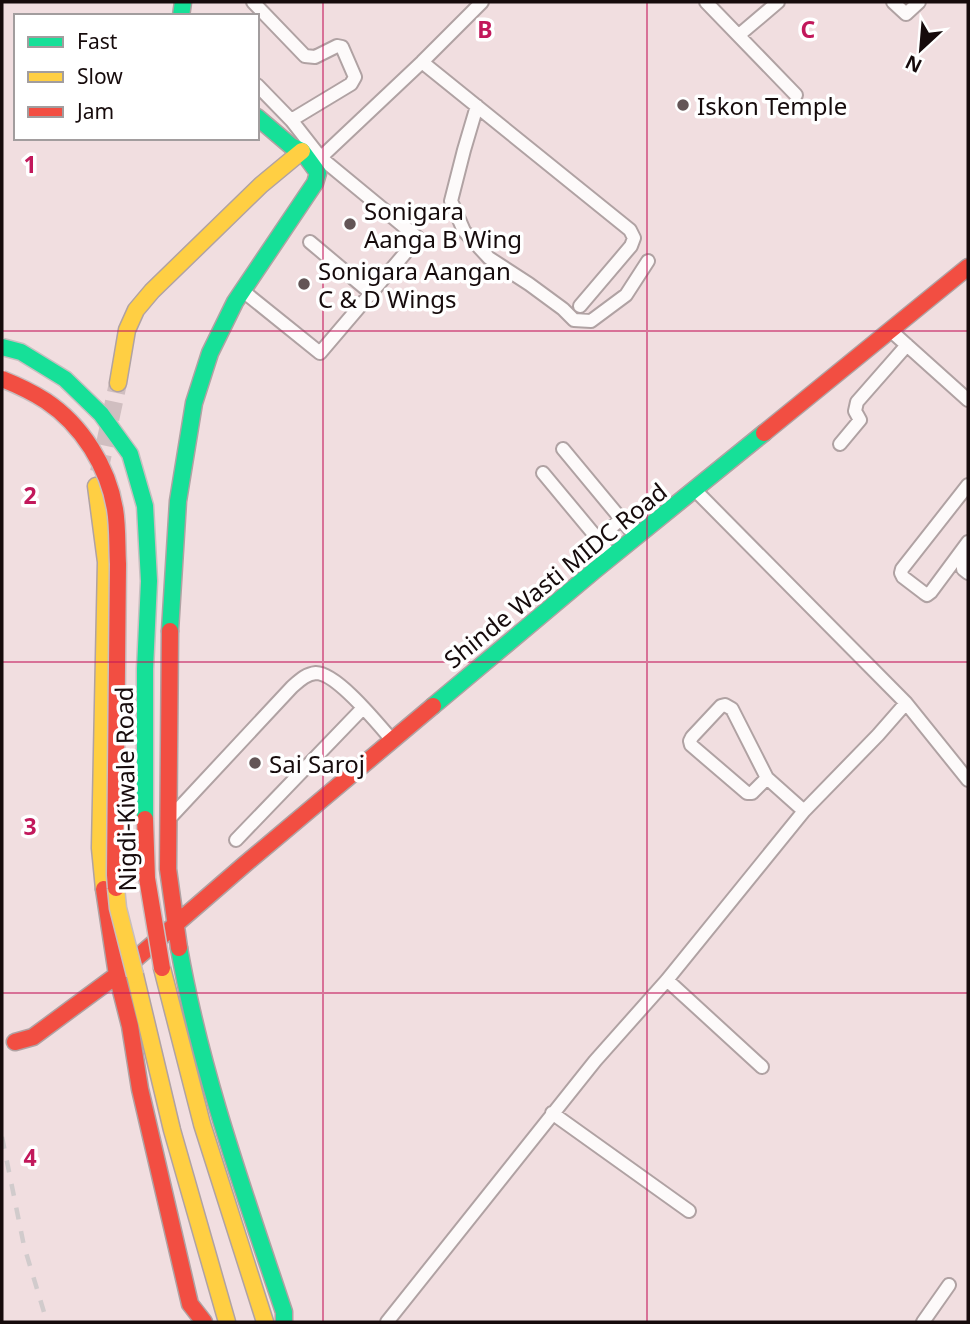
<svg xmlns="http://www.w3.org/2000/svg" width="970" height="1324" font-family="'Noto Sans',sans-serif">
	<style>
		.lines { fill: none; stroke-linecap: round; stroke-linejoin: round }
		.secondary-tunnel { stroke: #d0bec0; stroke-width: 18; stroke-dasharray: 18 9; stroke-linecap: butt }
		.street-casing { stroke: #b0a2a3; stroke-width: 16 }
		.fast-casing { stroke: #b0a2a3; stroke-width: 19 }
		.slow-casing { stroke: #b0a2a3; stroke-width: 19 }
		.jam-casing { stroke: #b0a2a3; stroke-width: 19 }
		.street { stroke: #fdfafa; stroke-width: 12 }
		.fast { stroke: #16e098; stroke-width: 16 }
		.slow { stroke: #ffcf43; stroke-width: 16 }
		.jam { stroke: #f24e42; stroke-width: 16 }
		.rail { stroke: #d1cbcc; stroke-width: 4.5; stroke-dasharray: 12 12; stroke-linecap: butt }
		.fast-bridge-casing { stroke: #c7bebf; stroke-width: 19; stroke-linecap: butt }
		.slow-bridge-casing { stroke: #c7bebf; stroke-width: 19; stroke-linecap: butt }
		.jam-bridge-casing { stroke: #c7bebf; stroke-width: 19; stroke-linecap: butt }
		.fast-bridge { stroke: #16e098; stroke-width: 16 }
		.slow-bridge { stroke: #ffcf43; stroke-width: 16 }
		.jam-bridge { stroke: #f24e42; stroke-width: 16 }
		.grid { fill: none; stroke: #c2185b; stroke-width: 2; stroke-opacity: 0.55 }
		.poi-dot { fill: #635556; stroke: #fff; stroke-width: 2.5 }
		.labels { text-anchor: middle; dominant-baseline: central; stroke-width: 7; stroke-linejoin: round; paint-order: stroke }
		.poi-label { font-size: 24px; fill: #160b0c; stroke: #fff; text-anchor: start }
		.street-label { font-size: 24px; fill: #160b0c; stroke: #fff }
		.grid-label { font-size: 23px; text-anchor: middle; font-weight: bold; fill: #c2185b; stroke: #fff; stroke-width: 7; stroke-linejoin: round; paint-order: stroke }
	</style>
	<rect width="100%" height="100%" fill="#f1dee0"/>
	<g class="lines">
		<path class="secondary-tunnel" d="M99,472L118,383"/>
		<defs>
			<path id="street" d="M706,2L796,95
				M893,2L906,14L919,2
				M739,35L778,2
				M422,62L630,230L634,238L631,246L580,306
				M257,85L292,121
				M477,106L464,150L451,201L464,231L489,258L529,284L563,309L574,320L591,321L626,295L648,261
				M316,162L422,62L482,2
				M310,242L372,294
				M243,291L320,353L418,238L321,158L292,121L293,119L351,84L355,77L342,47L337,46L315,57L305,56L253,2
				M890,330L968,400
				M840,444L860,420L855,411L857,402L907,345
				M563,449L636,537
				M543,473L612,556
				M968,485L902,569L901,573L903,577L924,593L927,595L931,592L968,542
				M694,489L906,703L968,780
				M598,539L621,519
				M968,557L963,563V569L968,573
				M767,778L752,793H747L691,745L690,741L692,737L721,706L725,705L732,709L767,778L804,811
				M168,820L292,687C300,680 306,674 316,673C337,673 378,724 392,740
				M236,840L363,708
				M667,980L762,1067
				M552,1113L689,1211
				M387,1322L595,1061L667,980L804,811L878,735L906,703
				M923,1322L949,1285"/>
			<path id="fast" d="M181,16L183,2
				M170,631L178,501L194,403L210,353L235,302L315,183L318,173L302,151L291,146L257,117
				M433,706L595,570L764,433
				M179,948C201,1073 244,1192 284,1312V1322"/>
			<path id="slow" d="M118,383L127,330L136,310L152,291L261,185L302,151
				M96,486L106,562L100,848L104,889
				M162,968L202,1124L265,1322
				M135,975L172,1130L227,1322"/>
			<path id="jam" d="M764,433L968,267
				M170,631L168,869L179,948
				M104,889L117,975L130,1026L140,1089L190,1304L204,1322
				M15,1042L33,1037L117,975L244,865L433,706"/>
		</defs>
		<use href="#street" class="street-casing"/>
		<use href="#fast" class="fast-casing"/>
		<use href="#slow" class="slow-casing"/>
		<use href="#jam" class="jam-casing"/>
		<use href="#street" class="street"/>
		<use href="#fast" class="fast"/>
		<use href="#slow" class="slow"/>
		<use href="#jam" class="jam"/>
		<path class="rail" d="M2,1137L24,1246L47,1322"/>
		<defs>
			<path id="fast-bridge" d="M2,347L21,352L65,379L101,414L130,454L145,506L149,581L145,669V819"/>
			<path id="slow-bridge" d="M116,888L118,908L135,975"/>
			<path id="jam-bridge" d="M2,379C17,385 32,392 46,401C82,425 108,467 115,509C118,527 117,546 118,564L115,875L116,888
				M145,819L147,878L162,968"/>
		</defs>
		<use href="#fast-bridge" class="fast-bridge-casing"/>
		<use href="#slow-bridge" class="slow-bridge-casing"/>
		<use href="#jam-bridge" class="jam-bridge-casing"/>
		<use href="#fast-bridge" class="fast-bridge"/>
		<use href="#slow-bridge" class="slow-bridge"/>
		<use href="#jam-bridge" class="jam-bridge"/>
	</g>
	<path class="grid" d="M323,2V1322M647,2V1322M2,331H968M2,662H968M2,993H968"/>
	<g class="poi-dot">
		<circle cx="683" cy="105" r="7"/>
		<circle cx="350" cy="224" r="7"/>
		<circle cx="304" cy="284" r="7"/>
		<circle cx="255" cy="763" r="7"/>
	</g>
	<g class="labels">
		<g class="poi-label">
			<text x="697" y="105">Iskon Temple</text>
			<text x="364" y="210">Sonigara<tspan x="364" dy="28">Aanga B Wing</tspan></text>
			<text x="318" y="270">Sonigara Aangan<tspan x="318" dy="28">C &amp; D Wings</tspan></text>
			<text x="269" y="763">Sai Saroj</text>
		</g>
		<g class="street-label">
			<text transform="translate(555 575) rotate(-39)">Shinde Wasti MIDC Road</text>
			<text transform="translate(125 789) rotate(-91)">Nigdi-Kiwale Road</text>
		</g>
	</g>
	<g class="grid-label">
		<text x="485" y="38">B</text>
		<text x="808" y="38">C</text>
		<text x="30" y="173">1</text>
		<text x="30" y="504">2</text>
		<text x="30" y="835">3</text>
		<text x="30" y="1166">4</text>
	</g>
	<rect width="970" height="1324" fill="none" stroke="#160b0c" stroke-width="7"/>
	<rect x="14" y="14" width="245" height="126" fill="#ffffff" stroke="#a29d9e" stroke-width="2"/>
	<rect x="28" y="37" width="35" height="10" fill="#16e098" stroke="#a29d9e" stroke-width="2"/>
	<text x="77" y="49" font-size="21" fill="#160b0c">Fast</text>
	<rect x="28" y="72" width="35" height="10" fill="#ffcf43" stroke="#a29d9e" stroke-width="2"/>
	<text x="77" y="84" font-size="21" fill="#160b0c">Slow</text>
	<rect x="28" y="107" width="35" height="10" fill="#f24e42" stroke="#a29d9e" stroke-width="2"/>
	<text x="77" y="119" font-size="21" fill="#160b0c">Jam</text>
	<g transform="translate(921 49) rotate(206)" stroke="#ffffff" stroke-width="5" paint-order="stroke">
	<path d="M0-5L12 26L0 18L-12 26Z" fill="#160b0c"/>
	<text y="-10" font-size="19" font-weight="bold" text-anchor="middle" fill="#160b0c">N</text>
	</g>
</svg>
